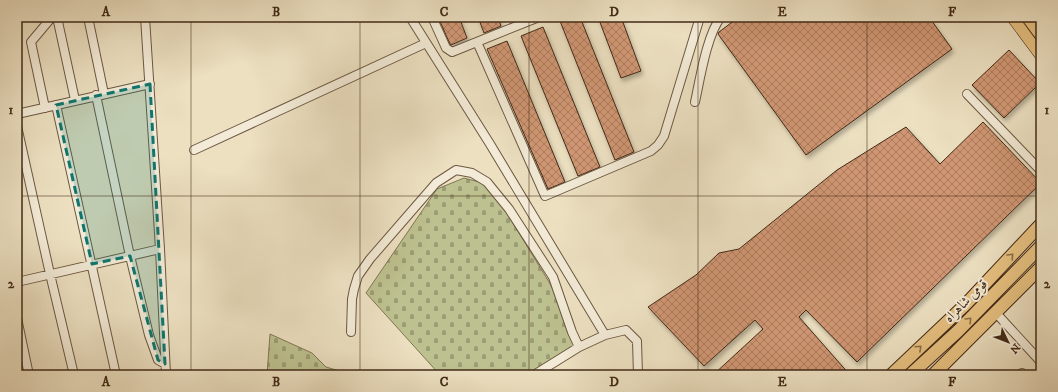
<svg xmlns="http://www.w3.org/2000/svg" width="1058" height="392" font-family="'IM FELL DW Pica',Amiri,serif">
	<style>
		.cemetery { fill: url(#cemetery-stones); stroke: #807653 }
		.building { fill: url(#building-cross-hatch); stroke: #422a17; filter: url(#shadow) }
		.lines { fill: none; stroke-linecap: round; stroke-linejoin: round }
		.minor-casing { stroke: #6c5842; stroke-width: 10 }
		.major-casing { stroke: #422a17; stroke-width: 12 }
		.highway-casing { stroke: #422a17; stroke-width: 14 }
		.minor { stroke: #f3ebd7; stroke-width: 8 }
		.major { stroke: #e6c080; stroke-width: 11 }
		.highway { stroke: #e6c080; stroke-width: 12 }
		.oneway { stroke: #8c6e46 }
		.marked { fill: #0f766e; fill-opacity: 0.2; stroke: #0f766e; stroke-width: 3; stroke-dasharray: 8 5; stroke-linejoin: round }
		.grid { fill: none; stroke: #422a17; stroke-width: 1; stroke-opacity: 0.55 }
		.labels { text-anchor: middle; dominant-baseline: central; stroke-width: 4; stroke-linejoin: round; paint-order: stroke }
		.street-label { font-size: 14px; fill: #422a17; stroke: #f3ebd7 }
		.neatline { fill: none; stroke: #422a17; stroke-width: 1.5 }
		.grid-label { font-size: 13px; text-anchor: middle; font-weight: bold; fill: #422a17 }
	</style>
	<defs>
		<pattern id="cemetery-stones" width="16" height="16" patternUnits="userSpaceOnUse"><rect width="16" height="16" fill="#bdc18f"/><path d="M2 7V4a2 2 0 0 1 4 0v3zM10 15v-3a2 2 0 0 1 4 0v3z" fill="#9b9d74"/></pattern>
		<pattern id="building-cross-hatch" width="8" height="8" patternUnits="userSpaceOnUse"><rect width="8" height="8" fill="#d09673"/><path d="M0 0l8 8M0 8l8-8" fill="none" stroke="#aa7b5d"/></pattern>
		<filter id="shadow"><feDropShadow dx="2" dy="3.5" stdDeviation="2" flood-color="#0004"/></filter>
	</defs>
	<rect width="100%" height="100%" fill="#ece0c1"/>
	<filter id="stains"><feTurbulence type="fractalNoise" baseFrequency=".005" numOctaves="4"/><feColorMatrix values="0 0 0 0 .2 0 0 0 0 .09 0 0 0 0 .02 0 0 0 .5 -.17"/></filter>
	<radialGradient id="worn" r=".72"><stop offset=".6" stop-color="#630" stop-opacity="0"/><stop offset="1" stop-color="#630" stop-opacity=".3"/></radialGradient>
	<path class="cemetery" d="M464,178L483,183L506,212L549,282L581,344L532,375H440L366,293L437,189Z
		M270,334L312,353L326,367L353,375H267Z"/>
	<path class="building" d="M438,17H459L467,38L451,45L450,44Z
		M478,17H498L501,26L484,33Z
		M569,17H580L634,152L615,160L560,21Z
		M598,17H621L641,71L621,78Z
		M739,17H929L952,49L806,155L718,34L719,32Z
		M543,27L600,167L578,176L521,36Z
		M507,41L565,182L548,189L487,49Z
		M1009,50L1040,83L1004,118L972,85Z
		M983,122L1041,183L857,362L806,310L799,317L850,375H713L763,329L755,320L704,366L648,307L696,275L719,253L739,249L837,170L906,127L940,164Z"/>
	<g class="lines">
		<defs>
			<path id="minor" d="M57,17L75,100
				M88,17L104,94
				M145,17L160,249L166,375
				M410,17L490,144L605,335
				M432,17L446,48L452,52L539,17
				M477,42L545,196L651,151L658,145L664,136L700,17
				M967,94L1041,171
				M96,95L130,256L149,335L158,360L165,364
				M695,102C700,79 707,34 721,17
				M56,105L116,375
				M45,108L31,42L52,17
				M17,114L150,84
				M17,126L50,274L74,375
				M194,150L426,43
				M17,282L160,249
				M996,313L1041,362
				M17,318L29,375
				M351,332L352,299L354,289L358,276L370,259L436,183L456,170L472,173L487,182L509,209L553,277L572,332L579,347
				M534,375L579,347L605,335L626,330L637,341L638,375
				M1019,375L1022,373"/>
			<path id="major" d="M1012,17L1041,56
				M1027,17L1041,36"/>
			<path id="highway" d="M891,375L966,304L1041,224
				M910,375L958,331L1041,246
				M933,375L1041,267"/>
		</defs>
		<use href="#minor" class="minor-casing"/>
		<use href="#major" class="major-casing"/>
		<use href="#highway" class="highway-casing"/>
		<use href="#minor" class="minor"/>
		<use href="#major" class="major"/>
		<use href="#highway" class="highway"/>
	</g>
	<defs><path id="oneway-chevron" d="M-2-3.5L2.5 0L-2 3.5" fill="none" stroke-width="1.6" stroke-linecap="round" stroke-linejoin="round"/></defs>
	<g class="oneway">
		<use href="#oneway-chevron" transform="translate(1011 256) rotate(-47)"/>
		<use href="#oneway-chevron" transform="translate(969 320) rotate(-45)"/>
		<use href="#oneway-chevron" transform="translate(919 348) rotate(-43)"/>
	</g>
	<path class="marked" d="M150,84L165,364L158,360L130,256L92,264L56,105Z"/>
	<path class="grid" d="M191,17V375M360,17V375M529,17V375M698,17V375M867,17V375M17,196H1041"/>
	<g class="labels">
		<g class="street-label">
			<text transform="translate(966 301) rotate(-45)">قومی شاہراہ</text>
		</g>
	</g>
	<rect width="1058" height="392" fill="none" stroke="#ece0c1" stroke-width="44"/>
	<g transform="translate(1008 342) rotate(133)" stroke="#f3ebd7" stroke-width="3" paint-order="stroke">
	<path d="M0-3L7 15L0 10L-7 15Z" fill="#422a17"/>
	<text y="-6" font-size="11" font-weight="bold" text-anchor="middle" fill="#422a17">N</text>
	</g>
	<rect x="22" y="22" width="1014" height="348" class="neatline"/>
	<g class="grid-label">
		<text x="106" y="16">A</text>
		<text x="276" y="16">B</text>
		<text x="444" y="16">C</text>
		<text x="614" y="16">D</text>
		<text x="782" y="16">E</text>
		<text x="952" y="16">F</text>
		<text x="11" y="114">1</text>
		<text x="1047" y="114">1</text>
		<text x="11" y="288">2</text>
		<text x="1047" y="288">2</text>
		<text x="106" y="386">A</text>
		<text x="276" y="386">B</text>
		<text x="444" y="386">C</text>
		<text x="614" y="386">D</text>
		<text x="782" y="386">E</text>
		<text x="952" y="386">F</text>
	</g>
	<rect width="100%" height="100%" filter="url(#stains)"/>
	<rect width="100%" height="100%" fill="url(#worn)"/>
</svg>
